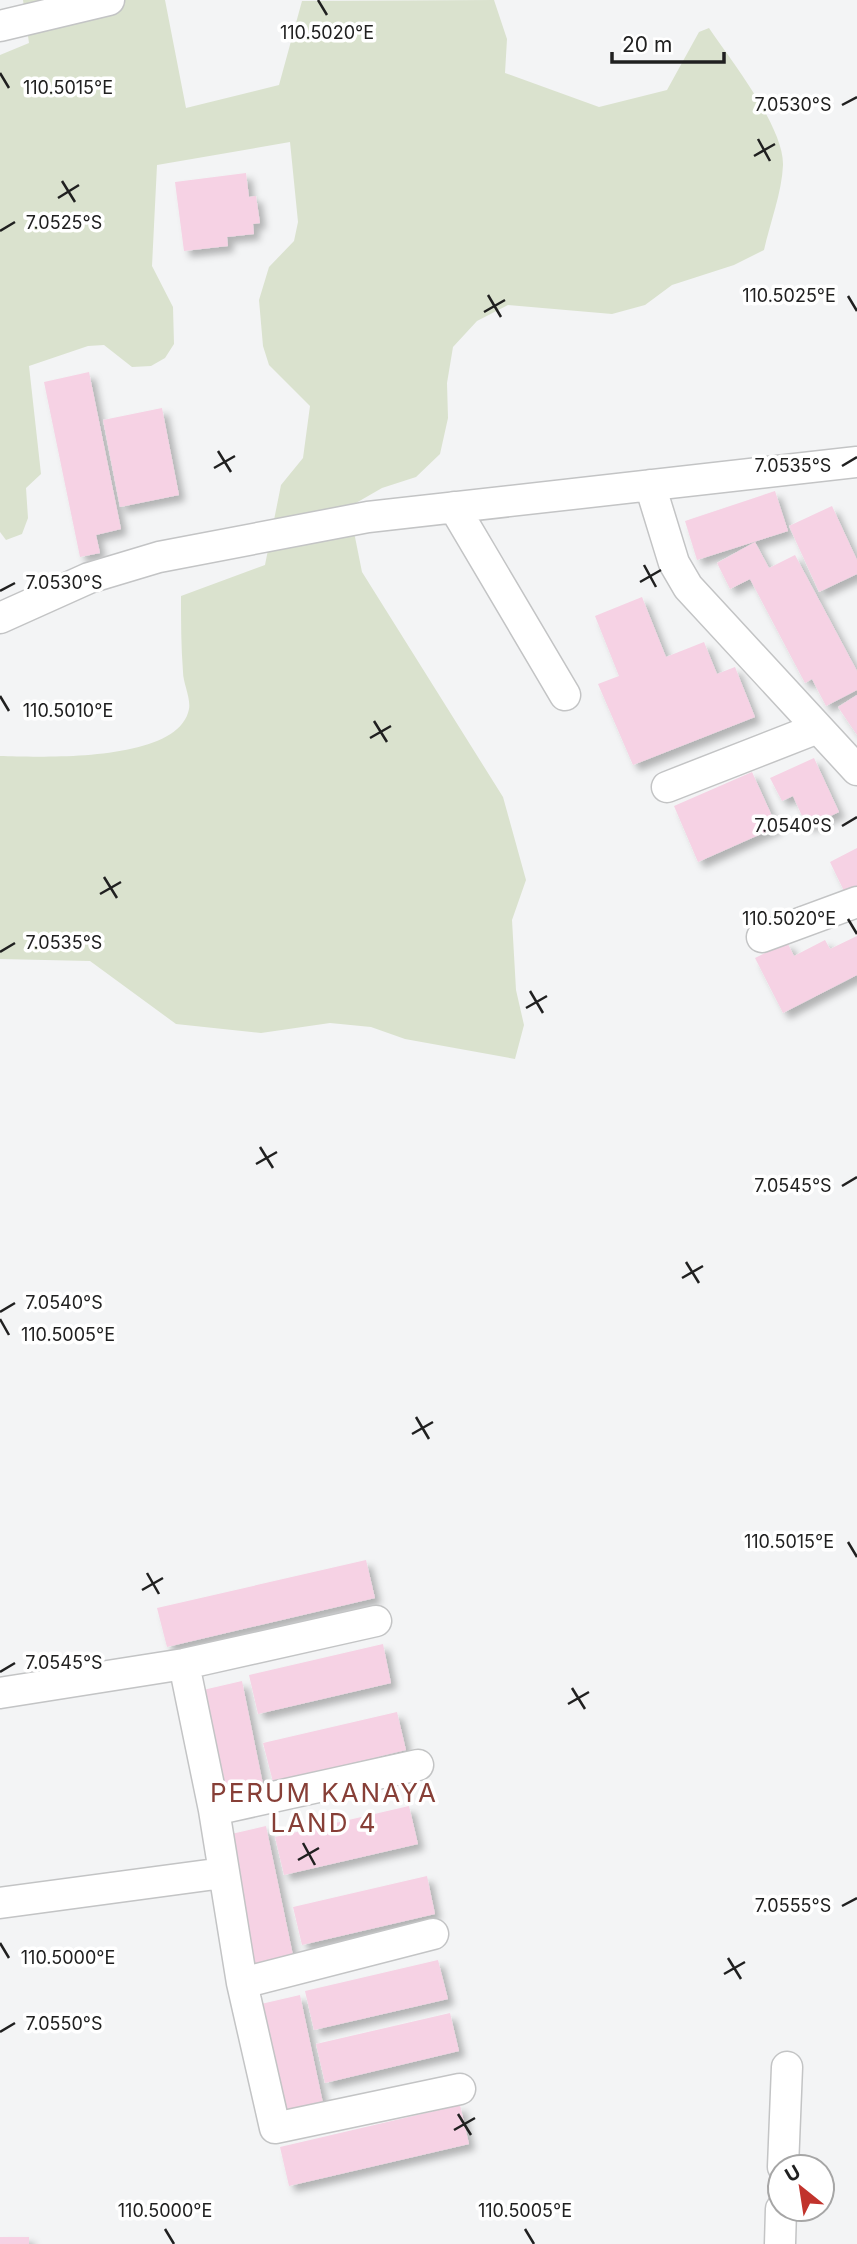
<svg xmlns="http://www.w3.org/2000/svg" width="857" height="2244" font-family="Inter,sans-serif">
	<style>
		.green { fill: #dae2ce }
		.building { fill: #f6d2e4; filter: url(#shadow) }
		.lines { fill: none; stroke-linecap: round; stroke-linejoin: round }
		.street-casing { stroke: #c3c4c5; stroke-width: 33 }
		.street { stroke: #fff; stroke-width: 30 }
		.ticks { fill: none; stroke: #202020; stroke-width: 2.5 }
		.labels { text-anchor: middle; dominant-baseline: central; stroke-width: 7; stroke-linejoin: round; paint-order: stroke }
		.neighbourhood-label { font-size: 26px; letter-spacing: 2px; fill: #873f37; stroke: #fff }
		.ticks-label { font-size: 18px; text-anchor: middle; fill: #202020; stroke: #fff; stroke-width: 7; stroke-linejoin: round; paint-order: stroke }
	</style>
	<defs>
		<filter id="shadow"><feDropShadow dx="6" dy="6" stdDeviation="3.5" flood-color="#0004"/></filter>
	</defs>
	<rect width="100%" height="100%" fill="#f3f4f5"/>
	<path class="green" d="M23,0H165L186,108L279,85L302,1L494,0L507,39L505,73L599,107L667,90L699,32L709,28C730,59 784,127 783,165C782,192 770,223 764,250L734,265L672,285L645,305L612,314L508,305L477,321L453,347L447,383L448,418L440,454L416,477L382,488L349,507L362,572L503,797L526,880L512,920L516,990L524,1025L515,1059L405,1039L371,1027L330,1023L261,1033L176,1024L90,961L0,959V756C40,757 179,763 189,709C191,698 183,683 183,672C181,646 181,621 181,596L265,565L281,485L303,458L310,406L269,365L263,346L259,300L269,267L294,241L298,222L290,142L157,165L152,266L173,307L174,344L165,358L151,366L132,367L104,345L88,346L29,366L41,474L26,488L28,518L22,534L6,540L0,532V55L29,43Z"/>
	<path class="building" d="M246,173L249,197L256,196L260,223L253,224L254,234L227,237L228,246L184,251L175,182Z
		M89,372L121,529L96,535L100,553L80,557L44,382Z
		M162,408L179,495L120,507L103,420Z
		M775,491L788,531L697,560L685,521Z
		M832,506L857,560V574L819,592L789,526Z
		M755,542L769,568L795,555L857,671V690L826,706L812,679L805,683L750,579L730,589L717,563Z
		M642,597L666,657L704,642L717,674L735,667L755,717L633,765L598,684L619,676L595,616Z
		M857,695V735L838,707Z
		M814,758L839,812L807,827L793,796L782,801L770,778Z
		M752,772L777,827L698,862L674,806Z
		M857,848V886L845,893L830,862Z
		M857,936V975L783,1013L755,958L787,942L794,956L825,940L830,949Z
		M366,1560L375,1598L167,1647L157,1608Z
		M383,1644L391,1683L258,1714L249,1675Z
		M242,1681L264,1789L226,1797L203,1690Z
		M397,1712L406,1750L273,1782L263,1743Z
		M409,1806L418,1844L284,1875L275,1837Z
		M266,1826L294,1960L255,1968L227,1835Z
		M427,1876L435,1914L302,1945L293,1907Z
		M438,1960L448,1999L314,2030L305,1991Z
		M300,1995L323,2103L284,2112L261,2004Z
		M450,2013L459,2051L325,2083L316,2044Z
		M460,2105L469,2144L289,2186L280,2147Z
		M0,2237H29V2244H0Z"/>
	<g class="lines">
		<defs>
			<path id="street" d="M0,26L109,0
				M650,485L674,563L688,587L857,770
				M454,507L565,695
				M0,618L89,578L159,557L368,517L857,462
				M667,787L818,728
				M762,937L857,902
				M184,1664L214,1810L242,1983L275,2128L460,2089
				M0,1693L184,1664L376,1621
				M214,1810L418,1765
				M0,1903L223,1873
				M242,1983L433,1934
				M783,2167L787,2067
				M780,2244L781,2209"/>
		</defs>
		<use href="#street" class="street-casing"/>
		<use href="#street" class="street"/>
	</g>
	<path class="ticks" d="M318,0L327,15M0,73L9,88M842,105L857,97M758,139L770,161M754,156L775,144M62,181L75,202M58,198L79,185M0,231L15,222M488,295L501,317M848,296L857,311M484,312L505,300M218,451L231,472M842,466L857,457M214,468L235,456M644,565L656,587M640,582L661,570M0,591L15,583M0,696L9,711M374,721L387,742M370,738L391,726M842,826L857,817M104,877L117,898M100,894L121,882M848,919L857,934M0,952L15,943M530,991L543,1013M526,1008L547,996M260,1147L273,1168M256,1164L277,1152M842,1186L857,1177M686,1262L699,1283M682,1278L703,1266M0,1312L15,1303M0,1319L9,1335M416,1417L429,1439M412,1434L433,1422M848,1542L857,1557M147,1573L159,1594M142,1590L163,1578M0,1672L15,1663M572,1688L585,1709M568,1704L589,1692M303,1843L315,1865M298,1860L319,1848M842,1906L857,1898M0,1943L9,1958M728,1958L741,1979M724,1974L745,1962M0,2032L15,2023M458,2114L471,2135M454,2130L475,2118M165,2229L174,2244M525,2229L534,2244"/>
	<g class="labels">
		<g class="neighbourhood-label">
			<text x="324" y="1792">PERUM KANAYA<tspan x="324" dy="30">LAND 4</tspan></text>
		</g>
	</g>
	<g class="ticks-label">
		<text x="327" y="39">110.5020°E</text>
		<text x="68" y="94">110.5015°E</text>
		<text x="793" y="111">7.0530°S</text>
		<text x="64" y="229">7.0525°S</text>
		<text x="789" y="302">110.5025°E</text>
		<text x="793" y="472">7.0535°S</text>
		<text x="64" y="589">7.0530°S</text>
		<text x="68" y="717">110.5010°E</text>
		<text x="793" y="832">7.0540°S</text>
		<text x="789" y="925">110.5020°E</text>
		<text x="64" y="949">7.0535°S</text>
		<text x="793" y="1192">7.0545°S</text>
		<text x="64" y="1309">7.0540°S</text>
		<text x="68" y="1341">110.5005°E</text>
		<text x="789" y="1548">110.5015°E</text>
		<text x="64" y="1669">7.0545°S</text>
		<text x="793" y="1912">7.0555°S</text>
		<text x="68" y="1964">110.5000°E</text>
		<text x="64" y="2030">7.0550°S</text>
		<text x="165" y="2217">110.5000°E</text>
		<text x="525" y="2217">110.5005°E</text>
	</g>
	<g transform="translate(801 2188) rotate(330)"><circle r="33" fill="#ffffff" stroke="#a6a6a6" stroke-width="2"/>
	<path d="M0-5L12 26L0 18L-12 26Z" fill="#c1332c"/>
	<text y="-10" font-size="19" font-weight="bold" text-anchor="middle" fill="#202020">U</text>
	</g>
	<path d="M612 52v10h112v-10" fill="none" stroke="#202020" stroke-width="3.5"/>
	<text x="622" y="52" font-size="21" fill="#202020" stroke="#ffffff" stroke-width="5" paint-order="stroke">20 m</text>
</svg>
